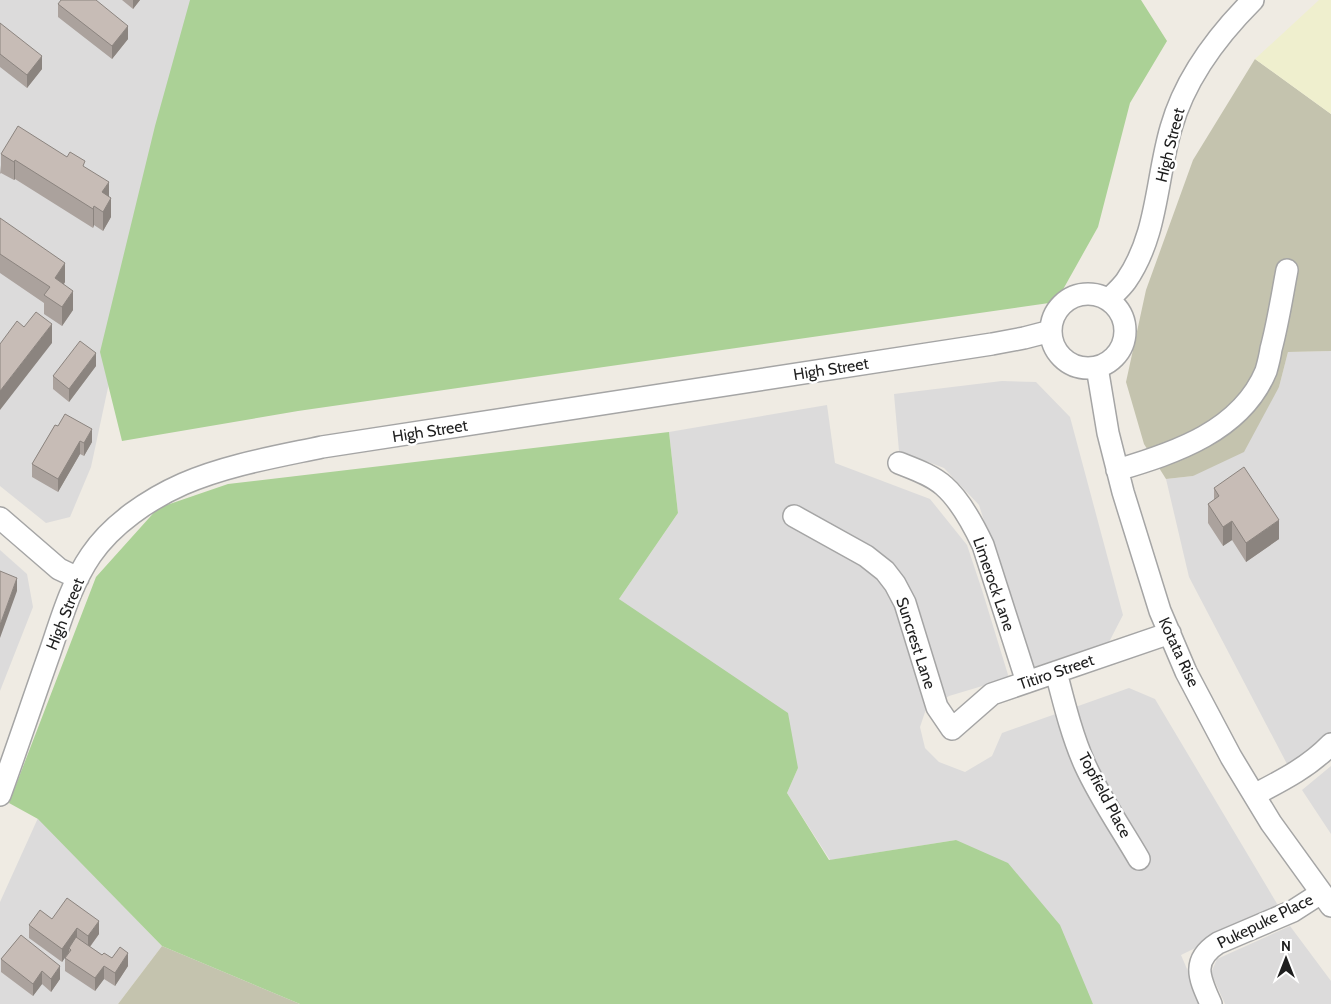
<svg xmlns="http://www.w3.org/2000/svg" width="1331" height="1004" font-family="Cabin,sans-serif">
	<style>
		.residential { fill: #dcdbdb }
		.construction { fill: #c4c3ae }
		.farmland { fill: #efefce }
		.forest { fill: #abd196 }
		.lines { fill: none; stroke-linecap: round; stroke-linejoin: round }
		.minor-casing { stroke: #a5a5a5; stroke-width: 24 }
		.minor { stroke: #fff; stroke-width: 21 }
		.wall { fill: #aba29d }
		.shaded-wall { fill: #8b847f }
		.building { fill: #c7bcb6; stroke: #8b847f }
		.labels { text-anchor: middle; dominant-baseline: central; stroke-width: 5; stroke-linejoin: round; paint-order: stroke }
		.street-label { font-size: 16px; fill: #1e1e1e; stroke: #fff }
	</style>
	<rect width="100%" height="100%" fill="#efebe3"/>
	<path class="residential" d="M0,0H191L91,467L70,517L46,523L0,486Z
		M1331,351V733L1321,746L1293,767L1287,764L1189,577L1166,479L1193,476L1279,387L1288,352Z
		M1002,381L1036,382L1070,417L1123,615L1109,642L1031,668L979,505L944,468L899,451L894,394Z
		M827,405L835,463L930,499L967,545L982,590L1009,678L949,696L926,709L920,727L925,748L939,762L965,772L992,756L1002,733L1129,688L1155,699L1279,907L1181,955L1202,1004H1093L1091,1000L956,840L830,860L787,793L798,768L619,599L678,513L669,432Z
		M0,550L27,574L33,607L0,691Z
		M1331,766V834L1302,790Z
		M38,818L162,946L118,1004H0V902Z
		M1290,926L1331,981V1004H1225L1211,973L1217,959Z"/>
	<path class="construction" d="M1255,59L1331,114V351L1288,352L1279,387L1244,452L1193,476L1166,479L1144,444L1126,382L1146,290L1193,160Z
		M162,946L300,1004H118Z"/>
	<path class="farmland" d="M1319,0H1331V114L1255,59Z"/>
	<path class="forest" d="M190,0H1141L1167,41L1130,103L1098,227L1056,302L298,411L122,441L100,352L155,126Z
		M669,432L678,513L619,599L788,713L798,768L787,793L829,860L956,840L1008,863L1060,925L1093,1004H300L162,946L38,819L9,803L96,577L158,508L228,484Z"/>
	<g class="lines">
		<defs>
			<path id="minor" d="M1051 331a37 37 0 1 1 74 0a37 37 0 1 1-74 0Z
				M1108,300C1114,294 1121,288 1126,281C1158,235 1156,179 1171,128C1185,78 1217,36 1253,0
				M1097,367L1108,433L1123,492L1160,611L1186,672L1231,757L1271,823L1331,906
				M899,463C914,469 932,475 944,486C960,500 974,526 983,545L1027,682
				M1117,470C1175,453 1241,431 1266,371C1268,364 1270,356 1271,349C1278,323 1282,296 1287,270
				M794,516L866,556L885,571L895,584L905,603L937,707L952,729L992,694L1170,633
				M0,518L59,569L78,578
				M1056,672C1064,703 1072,736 1085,765C1100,798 1121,828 1139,859
				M0,795C17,748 33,700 50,652C61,620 71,584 91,555C112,524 149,499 183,484C227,465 275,457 322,447L992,344L1024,338L1051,331
				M1254,795C1281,781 1309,767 1331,744
				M1211,1004C1200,979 1190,961 1218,943L1293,911L1321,893"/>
		</defs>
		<use href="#minor" class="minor-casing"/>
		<use href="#minor" class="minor"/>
	</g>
	<path class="wall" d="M122,0H140L133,9Z
		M58,4L128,39L112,59L58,17Z
		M0,23L42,69L27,88L0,67Z
		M1,154L67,157L85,168L109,196L111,217L103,231L94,225L93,228L15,179L14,180L1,173L0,174L1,165Z
		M0,218L65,282L64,284L73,310L62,326L44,314V303L0,273Z
		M96,366L69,402L53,389V376Z
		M55,425L92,442L84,456L80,454L58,492L32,477V464Z
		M1214,488L1279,539L1246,562L1232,540L1223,546L1208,523V504L1214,500Z
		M52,919L99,934L90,947L102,955L112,958L128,966L115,986L104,979L95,991L65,971V958L69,952L62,962L29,938V925Z
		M21,935L60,979L51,992L42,984L33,996L1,972V959Z"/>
	<path class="shaded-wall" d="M133,0H140L133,9Z
		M128,26V39L112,59V46Z
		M42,56V69L27,88V75Z
		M15,160V179L14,180V162Z
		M109,182V201L102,192Z
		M111,198V217L103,231V212Z
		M94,206V225L93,228V209Z
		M65,263V282L55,297V278Z
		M73,291V310L62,326V307Z
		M52,324V343L0,410V391Z
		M96,353V366L69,402V389Z
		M92,429V442L84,456V443Z
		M80,441V454L58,492V479Z
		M1279,520V539L1246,562V543Z
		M1232,521V540L1223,546V527Z
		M17,578V591L0,638V625Z
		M99,921V934L88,949V936Z
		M77,928V941L69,948V952L62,962V949Z
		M128,953V966L115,986V973Z
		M60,966V979L51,992V979Z
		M104,966V979L95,991V978Z
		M42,971V984L33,996V984Z"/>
	<path class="building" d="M61,0H96L128,26L112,46L58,4Z
		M0,23L42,56L27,75L0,54Z
		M18,126L67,157L70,152L85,161L83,166L109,182L102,192L111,198L103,212L94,206L93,209L15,160L14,162L1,154Z
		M0,218L65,263L55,278L73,291L62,307L44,295L50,287L0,254Z
		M36,312L52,324L0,391V344L17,321L24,327Z
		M80,341L96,353L69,389L53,376Z
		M65,414L92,429L84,443L80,441L58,479L32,464L55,425L58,426Z
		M1244,467L1279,520L1246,543L1232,521L1223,527L1208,504L1219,496L1214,488Z
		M0,571L17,578L0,625Z
		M67,898L99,921L88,936L77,928L62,949L29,925L40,910L52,919Z
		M21,935L60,966L51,979L42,971L33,984L1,959Z
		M76,937L102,955L104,953L112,958L120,947L128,953L115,973L104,966L95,978L65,958L71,950L69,948Z"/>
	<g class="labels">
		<g class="street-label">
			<text transform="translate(1170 145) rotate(-76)">High Street</text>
			<text transform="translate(831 369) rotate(-9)">High Street</text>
			<text transform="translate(430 431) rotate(-9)">High Street</text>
			<text transform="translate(994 584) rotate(71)">Limerock Lane</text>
			<text transform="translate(65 614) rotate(-68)">High Street</text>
			<text transform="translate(916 643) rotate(72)">Suncrest Lane</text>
			<text transform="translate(1179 652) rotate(65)">Kotata Rise</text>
			<text transform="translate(1056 672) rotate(-19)">Titiro Street</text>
			<text transform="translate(1105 795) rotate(62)">Topfield Place</text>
			<text transform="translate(1265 921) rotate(-26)">Pukepuke Place</text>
		</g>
	</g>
	<g transform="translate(1286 959)" stroke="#ffffff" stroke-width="4" paint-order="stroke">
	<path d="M0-4L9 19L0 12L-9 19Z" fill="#1e1e1e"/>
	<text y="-8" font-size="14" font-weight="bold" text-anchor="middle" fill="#1e1e1e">N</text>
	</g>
</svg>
